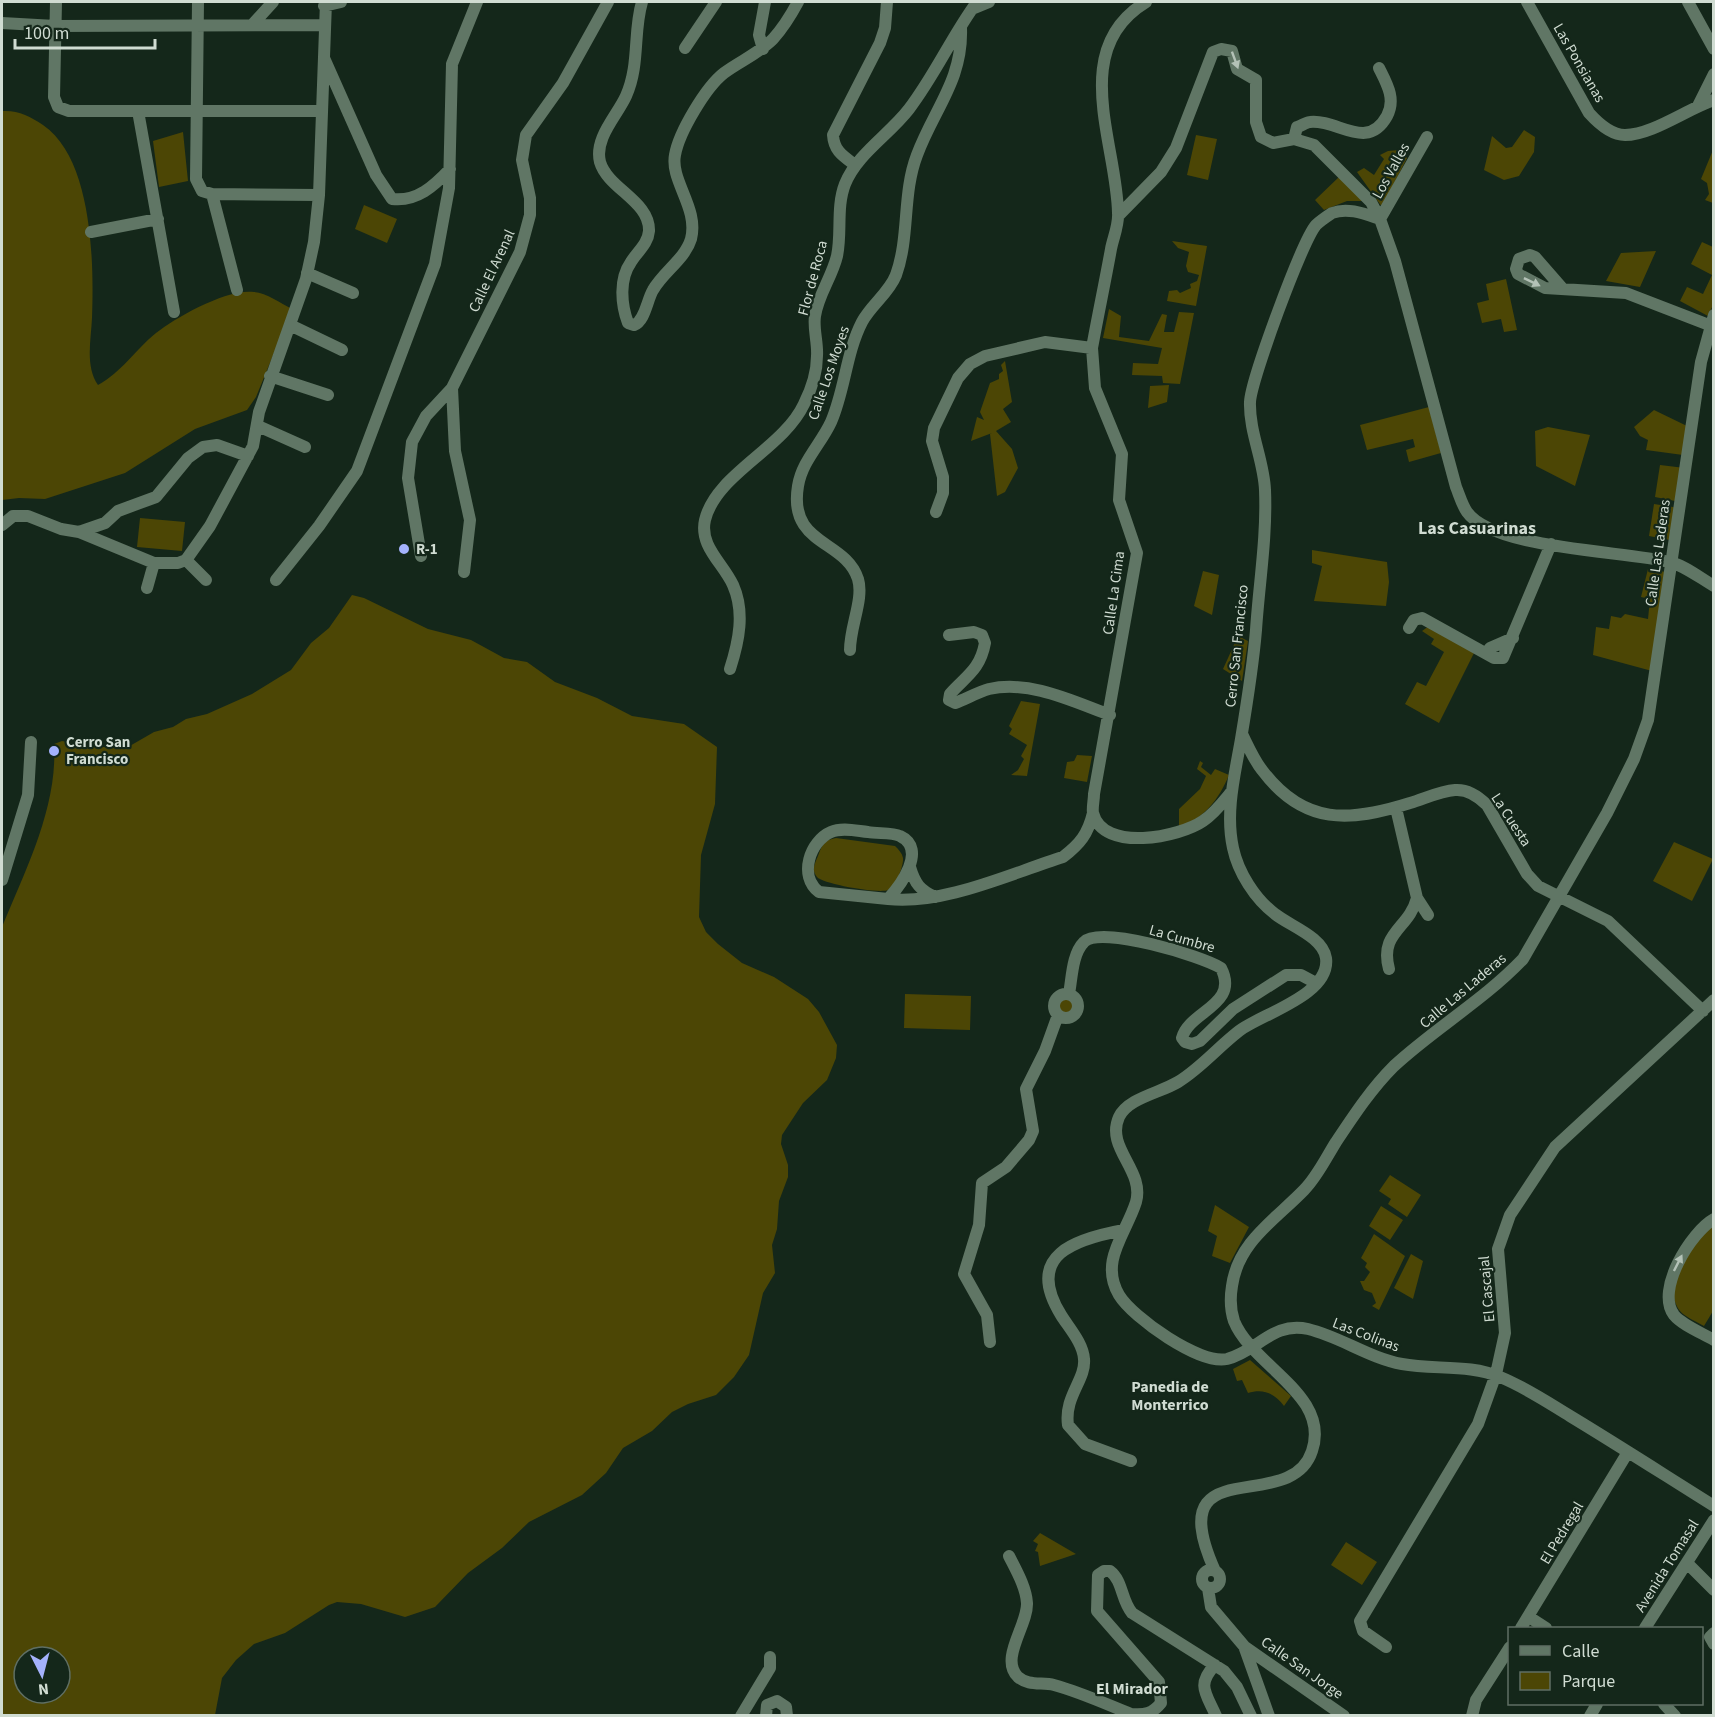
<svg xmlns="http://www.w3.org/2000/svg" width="1715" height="1717" font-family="'Source Sans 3',sans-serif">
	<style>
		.green { fill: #4c4605; fill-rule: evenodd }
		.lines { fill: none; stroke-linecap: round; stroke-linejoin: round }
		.minor { stroke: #607665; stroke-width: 12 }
		.oneway { fill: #b4c2b7 }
		.poi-dot { fill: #a4b2fc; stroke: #14271a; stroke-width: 2 }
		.labels { text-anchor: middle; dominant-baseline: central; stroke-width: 4.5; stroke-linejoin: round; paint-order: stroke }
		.street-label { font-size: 15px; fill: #d0dcd2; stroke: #14271a }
		.poi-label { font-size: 15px; font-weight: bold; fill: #d0dcd2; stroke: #14271a; text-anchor: start }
		.neighbourhood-label { font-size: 16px; font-weight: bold; fill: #d0dcd2; stroke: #14271a }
		.quarter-label { font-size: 18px; font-weight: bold; fill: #d0dcd2; stroke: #14271a }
	</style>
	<rect width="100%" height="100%" fill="#14271a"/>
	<path class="green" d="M2,111C18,110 30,116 43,125C93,159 94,264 92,318C91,340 85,366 98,385C122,372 135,350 156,333C176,317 228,288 254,292C267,293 280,303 292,309L256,397L247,410L195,429L125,473L45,499L19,498L2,500Z
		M1524,130L1535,137L1534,152L1519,176L1504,180L1484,170L1492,136L1506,148L1512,147Z
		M183,132L188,181L159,187L153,141Z
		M1196,135L1217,139L1208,180L1187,175Z
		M1399,150L1407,158L1382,207L1357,172L1364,168L1374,175L1384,159L1380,155L1388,151Z
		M1713,150L1714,202L1713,203L1705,200L1709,194L1707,183L1701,179Z
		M1340,176L1364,201H1347L1324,210L1315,200Z
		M364,205L397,219L387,243L355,229Z
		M1172,241L1207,246L1196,306L1167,301L1169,291L1177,290L1180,293L1191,288L1190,284L1197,281L1199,275L1188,272L1186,266L1189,252L1178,248Z
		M1702,242L1713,247V305L1708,316L1680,301L1687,287L1703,294L1712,275L1691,264Z
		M1656,251L1640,287L1606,281L1621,253Z
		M1506,279L1517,330L1504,332L1501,319L1482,323L1477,303L1489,300L1486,284Z
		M1109,309L1121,316L1119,337L1149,341L1162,314L1167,315L1164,332H1174L1179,312L1194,313L1180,384L1163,383L1162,376L1132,375L1133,363L1158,364L1162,348L1103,338Z
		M1005,361L1012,402L1003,409L1011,422L996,431L1012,449L1018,468L1005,492L997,496L990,434L992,433L971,441L977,417L984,420L980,412L990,383L999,379V374L1003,371L1001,365Z
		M1169,385L1167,402L1148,408L1150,386Z
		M1429,407L1441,453L1409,462L1406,450L1415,447L1413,439L1367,450L1360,425Z
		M1654,410L1687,426L1683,455L1646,450L1648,440L1640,436L1634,427Z
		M1548,427L1590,435L1575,486L1536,466L1535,431Z
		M1660,465L1685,468L1680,502L1655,497Z
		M1654,504L1679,508L1675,541L1649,536Z
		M140,518L185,522L182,551L137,547Z
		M1312,550L1387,562L1389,582L1386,606L1314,601L1322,566L1312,563Z
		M1648,569L1666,572L1652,671L1593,655L1596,627L1609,629L1611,616L1621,618L1625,614L1648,619L1650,599L1641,597Z
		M1203,571L1219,575L1212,615L1194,606Z
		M352,595L364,598L428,629L471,640L504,658L527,662L555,682L597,698L632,716L684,724L717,747L715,804L701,855L699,917L706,932L718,944L742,963L774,977L808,999L819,1012L837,1045L836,1058L827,1080L803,1103L782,1135L781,1144L788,1165V1177L779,1201L777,1229L772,1245L775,1273L763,1293L749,1355L734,1377L716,1395L688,1404L672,1412L652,1431L623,1448L606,1473L582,1495L529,1522L502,1548L468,1573L435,1607L405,1617L361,1604L337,1602L329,1605L285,1633L254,1644L236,1660L222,1678L215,1715H2V927C25,871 58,807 54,744L62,741L94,747H128L154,732L173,727L186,719L207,714L252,694L291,670L311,643L329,628ZM24,1657H60V1693H24Z
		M1429,626L1475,651L1439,723L1405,704L1417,682L1426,686L1444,652L1431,644L1434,639L1422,631Z
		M1238,636L1248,641L1242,681L1223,669Z
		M1021,701L1040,704L1027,776L1011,775L1018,770L1024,759L1021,756L1027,745L1009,734L1012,729L1009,726Z
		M1077,755L1092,756L1087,782L1064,778L1067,762L1074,761Z
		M1200,761L1203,763L1201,767L1211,775L1215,769L1229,775C1219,799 1204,819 1179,827V809L1200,789L1206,776L1197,769Z
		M836,838L895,846C899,850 902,853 903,858C904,865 896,887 888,890C879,894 823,884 817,877C811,870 815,863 818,856C822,845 824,840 836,838Z
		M1674,842L1713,859L1692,901L1653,881Z
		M905,994L971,996L970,1030L904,1028Z
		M1054 1006a12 12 0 1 1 24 0a12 12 0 1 1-24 0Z
		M1390,1175L1421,1195L1407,1217L1388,1204L1391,1199L1379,1191Z
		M1215,1205L1249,1227L1230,1263L1212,1256L1217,1236L1208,1231Z
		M1381,1206L1403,1220L1390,1240L1369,1226Z
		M1713,1224V1311L1704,1326C1697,1322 1685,1317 1680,1311C1658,1282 1696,1243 1713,1224Z
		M1374,1234L1405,1256L1379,1310L1372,1306L1376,1303L1372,1293L1364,1290L1360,1281H1364L1370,1272L1365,1267L1367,1263L1361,1258Z
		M1411,1254L1423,1261L1413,1299L1394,1288Z
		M1250,1360L1291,1396L1284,1406C1275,1394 1264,1388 1248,1393L1242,1380L1237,1381L1233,1369Z
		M1040,1533L1076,1554L1040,1566L1038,1552L1035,1551L1038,1544L1033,1541Z
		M1346,1542L1377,1562L1362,1585L1331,1565Z"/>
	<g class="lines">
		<path class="minor" d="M56,2L54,97L58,107L69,111H321
			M198,2L196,179L202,191L212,194L319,195
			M642,2C633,32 640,65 626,96C617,116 594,138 600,162C608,189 650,201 649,231C648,244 637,252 631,262C619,279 621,304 628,323L634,325C645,321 647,300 653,290C663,272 685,259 691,239C699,208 670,181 675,155C679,132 706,87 724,73C740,61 758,54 773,39C783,28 791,15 798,2
			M1146,2C1068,49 1117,144 1118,213C1119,225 1113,238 1111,249C1105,282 1098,315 1092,348L1095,388L1122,454L1119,500L1137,553L1094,794C1094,800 1092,808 1093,813C1103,853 1180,837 1203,821C1215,813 1223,802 1232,791
			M1527,2L1589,113C1598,123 1611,135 1625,135C1652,135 1687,109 1714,100
			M1688,2L1714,49
			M324,6L341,2
			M972,9L989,2
			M2,23L55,26L323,25
			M252,25L273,2
			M685,48L716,2
			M763,49L759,35L765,2
			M324,58L376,175L392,199C417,202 434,186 450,169
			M1698,106L1714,74
			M138,111L174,312
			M1294,139L1297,127C1301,126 1307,122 1310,122C1338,119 1367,152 1387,116C1396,99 1387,84 1379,68
			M855,165C843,156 834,151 833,135L880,43L885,28L887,2
			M212,194L237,290
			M1119,215L1161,172L1176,148L1213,52L1221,49L1232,51L1237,69L1256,80V122L1261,137L1273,143L1294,139L1314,145L1371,202L1380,219L1395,261L1456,487C1459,494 1462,505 1467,512C1493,549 1624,551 1669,562C1684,565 1700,578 1714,586
			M1380,219C1365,214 1348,207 1332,213C1329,215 1319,222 1316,225C1302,241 1251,380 1250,402C1249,432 1264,461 1265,490C1267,537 1259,584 1256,630C1253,666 1247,703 1241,739C1235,774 1225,812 1233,848C1238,872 1255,899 1275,914C1290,926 1323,937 1326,958C1331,995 1261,1014 1239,1031C1217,1048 1201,1068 1178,1082C1160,1093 1128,1098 1119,1117C1105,1148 1145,1170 1136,1202C1126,1234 1099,1261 1119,1295C1133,1318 1200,1365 1227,1359C1258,1351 1273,1321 1308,1329C1341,1337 1369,1358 1402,1364C1433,1370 1470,1364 1500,1377C1525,1387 1547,1402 1570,1416C1618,1445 1666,1476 1714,1506
			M1380,219L1427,137
			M91,232L158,219
			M307,273L353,293
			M1562,288L1535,257L1530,255L1519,259L1516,269L1518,274L1545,288L1626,293L1709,325
			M290,325L342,350
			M270,376L328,395
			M452,388L455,451L470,520L464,572
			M258,426L305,447
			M936,512L943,493V477L932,441L934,428L958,378L970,364L985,356L1045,342L1092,348
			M2,525L13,516H28L61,529L79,532L154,563H178L186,560L210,526L253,446L259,412L306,279L314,242L319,195L326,2
			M79,532L105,523L118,511L156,497L188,458L203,447L217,445L248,456
			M421,556L408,478L412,442L426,416L452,388L520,252L530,215V198L522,160L526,135L563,83L608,2
			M186,560L206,580
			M276,580L319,526L357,471L435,264L449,188L452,64L477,2
			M147,588L154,563
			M1409,628L1414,620L1422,618L1494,658H1503L1551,544
			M949,635L974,632L982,635L985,643C980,670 966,676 950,694L949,700L955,703C966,699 978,692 989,689C1030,680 1072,701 1110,715
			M850,650C850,626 864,599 858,579C845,539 788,546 798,486C802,461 821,444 831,422C845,390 846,353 862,322C871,305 889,293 896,275C910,236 902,194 917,155C934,109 963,80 961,28
			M1487,654L1490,648L1513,638
			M730,669C739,641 745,612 733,585C723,563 699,546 705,520C716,474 783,449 804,404C811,390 817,373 817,356C818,343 813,329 815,316C818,295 832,277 837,256C842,233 836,207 845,184C857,154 889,135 909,109C935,75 952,36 977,2
			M1242,734C1248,746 1254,760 1262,770C1304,826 1350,822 1410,803C1424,799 1440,791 1455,790C1468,789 1478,796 1487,805L1527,874L1538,886L1608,921L1703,1011
			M1396,808L1417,898
			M910,867C915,884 920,890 935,897
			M2,880L28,795L31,742
			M888,899C900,886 928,849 900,836C892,832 877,834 868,832C857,831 842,827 831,832C810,841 798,876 819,892L888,899C944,905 1009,874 1063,857C1080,844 1088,834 1093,813
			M1389,969C1379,932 1409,929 1417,898L1428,915
			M1054 1006a12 12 0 1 1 24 0a12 12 0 1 1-24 0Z
			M1069,994C1072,978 1072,954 1084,942C1100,925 1202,956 1221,968C1240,1005 1189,1011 1182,1038L1185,1042L1192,1044L1200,1041L1233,1009L1286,975H1301L1316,983
			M1714,1219C1691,1232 1655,1290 1674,1315C1682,1325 1702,1333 1714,1340
			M1124,1230C1075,1239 1024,1255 1061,1315C1069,1328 1083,1343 1084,1359C1086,1380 1064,1396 1068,1425L1085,1444L1131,1461
			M990,1342L987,1315L964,1274L979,1225L982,1183L1006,1167L1029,1140L1033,1131L1026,1089L1045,1051L1058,1015
			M1009,1556C1016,1570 1026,1587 1027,1603C1028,1625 999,1659 1018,1677C1028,1686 1042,1682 1054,1685C1080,1692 1106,1704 1131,1714C1145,1715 1152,1714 1161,1703L1159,1682L1097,1611L1098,1575L1104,1571H1110C1123,1581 1121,1600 1132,1613L1224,1671L1237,1687L1251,1716
			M1687,1563L1714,1590
			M1202 1579a9 9 0 1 1 18 0a9 9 0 1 1-18 0Z
			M1215,1571C1159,1446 1290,1518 1312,1451C1331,1395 1252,1366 1234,1321C1230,1309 1230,1298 1232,1286C1238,1242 1275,1220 1304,1190C1317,1177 1326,1158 1336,1142C1354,1115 1371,1089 1394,1066C1435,1028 1484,1000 1523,959L1607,813L1634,759L1648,720L1701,362L1714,315
			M1208,1588L1211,1607L1244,1646L1269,1716
			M1529,1617L1546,1628
			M1521,1628L1628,1452
			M1645,1628L1714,1520
			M1714,1633L1710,1637L1714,1644
			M1245,1647L1344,1716
			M1386,1647L1363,1631L1360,1621L1478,1424L1496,1374L1505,1333L1498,1249L1510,1215L1555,1147L1714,1000
			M1215,1665C1196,1685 1206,1693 1216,1716
			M1664,1704L1675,1716
			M741,1716L770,1668V1657
			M766,1716L767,1705L777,1701L786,1707L787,1716
			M1472,1716L1476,1700L1510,1647
			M1590,1716L1597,1704"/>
	</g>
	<defs><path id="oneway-solid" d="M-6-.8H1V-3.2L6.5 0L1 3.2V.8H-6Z" transform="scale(1.5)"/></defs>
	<g class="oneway">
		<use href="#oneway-solid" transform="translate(1235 60) rotate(70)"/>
		<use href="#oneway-solid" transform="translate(1532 282) rotate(26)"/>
		<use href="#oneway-solid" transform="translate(1678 1263) rotate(-63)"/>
	</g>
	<g class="poi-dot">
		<circle cx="404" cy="549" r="6"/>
		<circle cx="54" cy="751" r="6"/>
	</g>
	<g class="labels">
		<g class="street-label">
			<text transform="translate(1579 63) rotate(60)">Las Ponsianas</text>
			<text transform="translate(1391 171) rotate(-61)">Los Valles</text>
			<text transform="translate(492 271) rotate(-65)">Calle El Arenal</text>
			<text transform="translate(813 278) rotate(-75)">Flor de Roca</text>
			<text transform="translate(829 373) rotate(-71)">Calle Los Moyes</text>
			<text transform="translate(1658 553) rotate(-82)">Calle Las Laderas</text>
			<text transform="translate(1114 593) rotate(-82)">Calle La Cima</text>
			<text transform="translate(1237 646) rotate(-84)">Cerro San Francisco</text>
			<text transform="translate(1511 820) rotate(57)">La Cuesta</text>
			<text transform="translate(1182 939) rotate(16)">La Cumbre</text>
			<text transform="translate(1463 991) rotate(-40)">Calle Las Laderas</text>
			<text transform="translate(1487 1289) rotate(-95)">El Cascajal</text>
			<text transform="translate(1366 1335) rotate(21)">Las Colinas</text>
			<text transform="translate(1562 1533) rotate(-59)">El Pedregal</text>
			<text transform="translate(1667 1566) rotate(-58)">Avenida Tomasal</text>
			<text transform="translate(1302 1668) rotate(35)">Calle San Jorge</text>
		</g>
		<g class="poi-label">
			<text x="416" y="549">R-1</text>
			<text x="66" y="742">Cerro San<tspan x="66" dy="17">Francisco</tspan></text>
		</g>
		<g class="neighbourhood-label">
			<text x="1170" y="1387">Panedia de<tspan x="1170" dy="18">Monterrico</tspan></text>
			<text x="1132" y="1689">El Mirador</text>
		</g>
		<g class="quarter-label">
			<text x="1477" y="528">Las Casuarinas</text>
		</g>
	</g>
	<rect width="1715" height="1717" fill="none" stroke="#d0dcd2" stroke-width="6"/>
	<rect x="1508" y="1627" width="195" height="78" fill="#14271a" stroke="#5f6f64" stroke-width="1.5"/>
	<rect x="1520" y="1646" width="30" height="9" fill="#607665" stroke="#5f6f64" stroke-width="1.5"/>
	<text x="1562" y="1657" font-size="18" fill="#d0dcd2">Calle</text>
	<rect x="1520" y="1672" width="30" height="18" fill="#4c4605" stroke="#5f6f64" stroke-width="1.5"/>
	<text x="1562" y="1687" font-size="18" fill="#d0dcd2">Parque</text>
	<g transform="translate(42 1675) rotate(174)"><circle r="28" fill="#14271a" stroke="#5f6f64" stroke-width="1.5"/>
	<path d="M0-4.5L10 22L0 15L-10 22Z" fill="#a4b2fc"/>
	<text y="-9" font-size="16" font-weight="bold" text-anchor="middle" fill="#d0dcd2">N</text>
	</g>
	<path d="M15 39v9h140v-9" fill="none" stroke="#d0dcd2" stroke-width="3"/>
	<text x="24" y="39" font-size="18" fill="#d0dcd2" stroke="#14271a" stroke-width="4.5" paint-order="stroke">100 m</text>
</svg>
